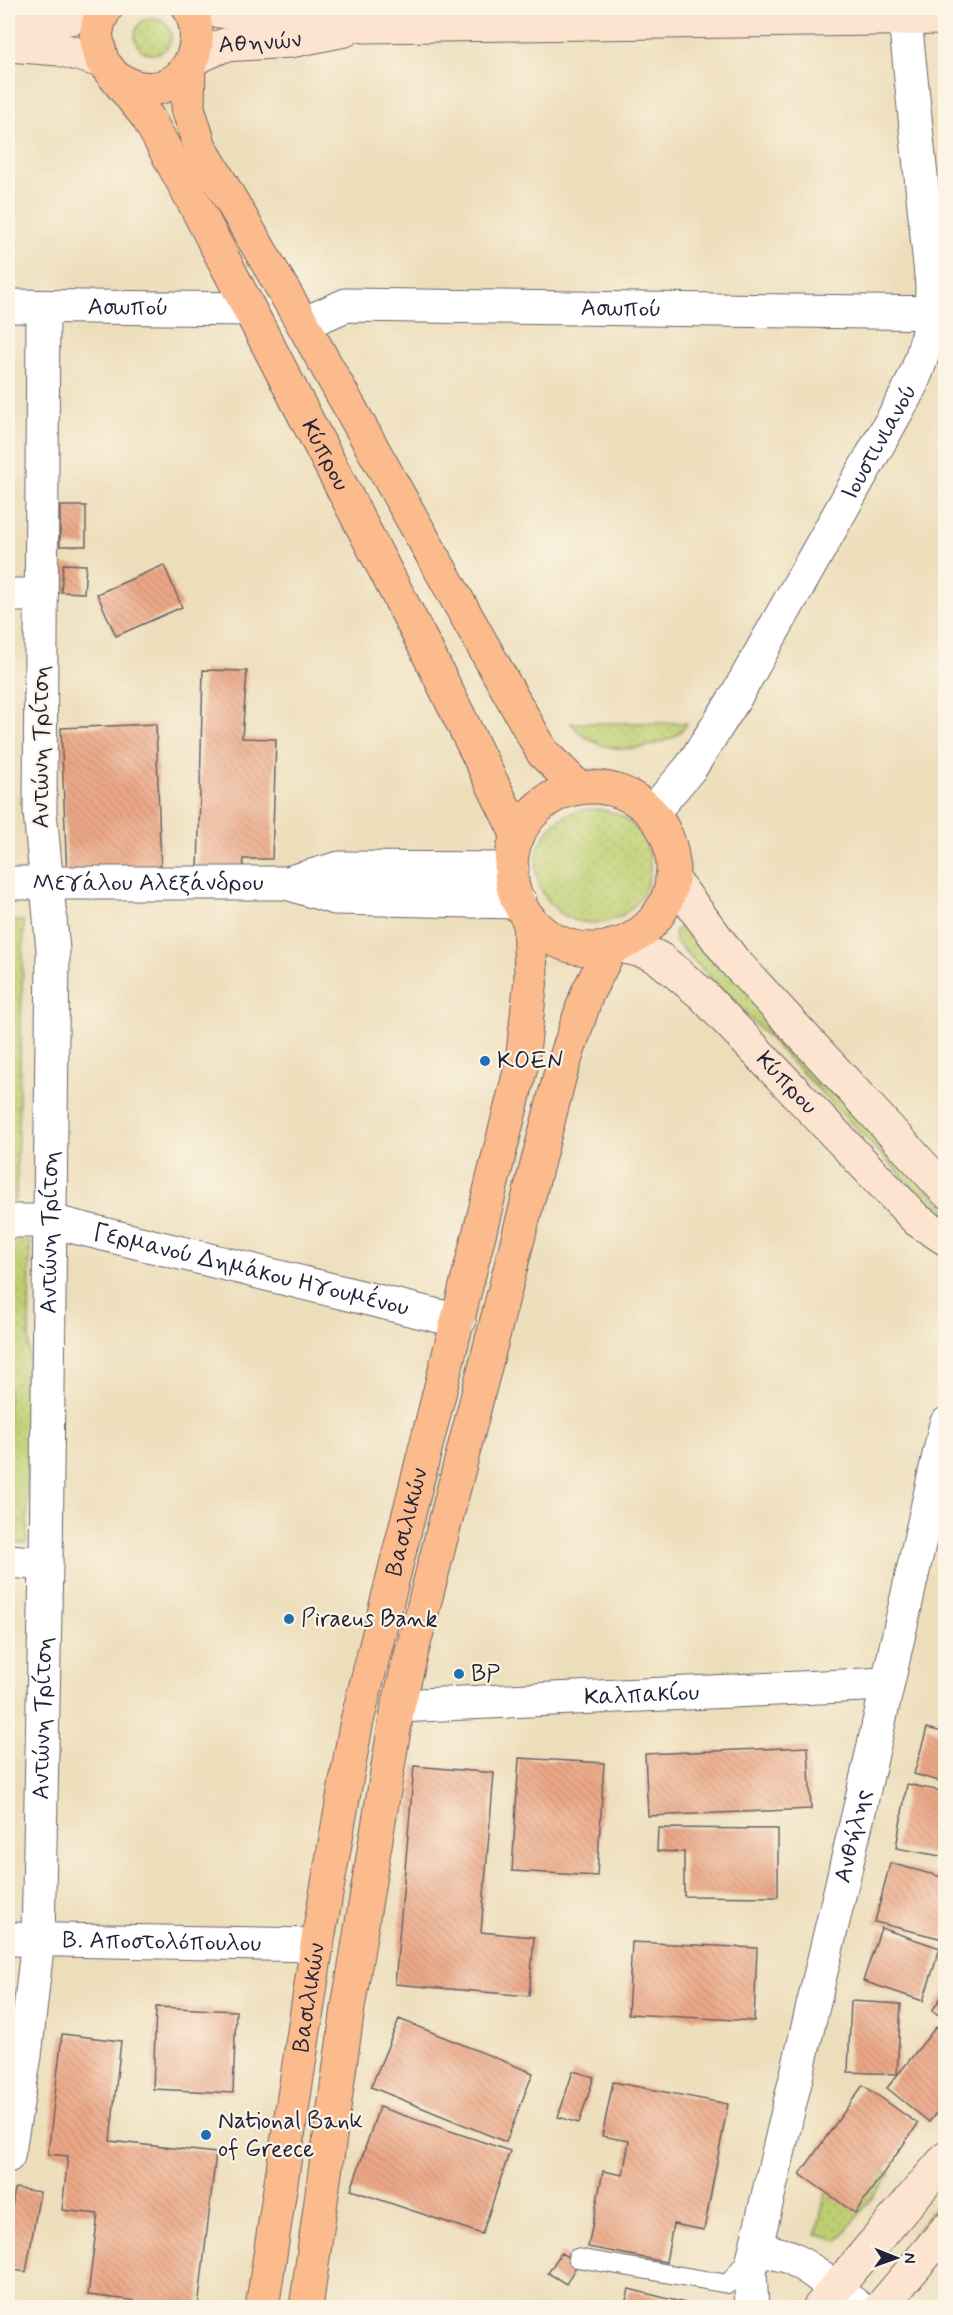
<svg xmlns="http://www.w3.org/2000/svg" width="953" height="2315" font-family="Mynerve,sans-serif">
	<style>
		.grass { fill: url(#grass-dots); stroke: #707856; stroke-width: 1.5 }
		.building { fill: url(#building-back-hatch) }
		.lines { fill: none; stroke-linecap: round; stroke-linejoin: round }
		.service-casing { stroke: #696468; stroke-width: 20 }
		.minor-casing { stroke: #696468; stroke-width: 35 }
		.tertiary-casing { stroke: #696468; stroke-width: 35 }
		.secondary-casing { stroke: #696468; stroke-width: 35 }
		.primary-casing { stroke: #696468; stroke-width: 35 }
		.service { stroke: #fff; stroke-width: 18 }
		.minor { stroke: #fff; stroke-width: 33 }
		.tertiary { stroke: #fff; stroke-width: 33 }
		.secondary { stroke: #fde4d1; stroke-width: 33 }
		.primary { stroke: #fbbb8d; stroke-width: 33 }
		.poi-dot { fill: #1f6fb2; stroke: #fcf5e5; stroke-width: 2 }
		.labels { text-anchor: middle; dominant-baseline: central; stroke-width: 4.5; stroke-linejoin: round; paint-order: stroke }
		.street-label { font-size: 24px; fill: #22223b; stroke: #fcf5e5 }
		.poi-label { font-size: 24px; fill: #22223b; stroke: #fcf5e5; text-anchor: start }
	</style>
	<defs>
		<pattern id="grass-dots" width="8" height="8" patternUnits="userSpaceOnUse" patternTransform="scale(1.5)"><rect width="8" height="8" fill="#becf71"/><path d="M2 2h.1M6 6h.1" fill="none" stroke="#a3b163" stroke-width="1.8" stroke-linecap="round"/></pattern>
		<pattern id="building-back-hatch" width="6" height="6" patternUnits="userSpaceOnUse" patternTransform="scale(1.5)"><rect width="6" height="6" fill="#eba786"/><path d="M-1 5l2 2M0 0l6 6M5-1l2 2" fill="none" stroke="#c98f75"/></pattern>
	</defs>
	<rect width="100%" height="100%" fill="#fcf5e5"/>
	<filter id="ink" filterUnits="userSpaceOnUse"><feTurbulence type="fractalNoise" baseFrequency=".0167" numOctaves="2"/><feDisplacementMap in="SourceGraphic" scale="12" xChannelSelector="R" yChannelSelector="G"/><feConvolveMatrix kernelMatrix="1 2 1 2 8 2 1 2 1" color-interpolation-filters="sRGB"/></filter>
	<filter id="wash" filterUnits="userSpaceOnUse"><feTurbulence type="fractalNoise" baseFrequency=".008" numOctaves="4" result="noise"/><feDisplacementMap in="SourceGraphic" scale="24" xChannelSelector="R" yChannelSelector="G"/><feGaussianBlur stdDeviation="1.35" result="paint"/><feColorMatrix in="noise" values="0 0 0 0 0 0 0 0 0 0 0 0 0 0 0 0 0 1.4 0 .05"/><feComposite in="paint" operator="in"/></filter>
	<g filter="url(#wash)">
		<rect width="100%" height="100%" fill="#eddebb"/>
		<path class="grass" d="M135 36a18 18 0 1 1 36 0a18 18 0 1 1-36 0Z
			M571,723H687C681,734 673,738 661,742C629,754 593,751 571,723Z
			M536 866a57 57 0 1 1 114 0a57 57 0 1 1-114 0Z
			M24,921L16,1200L8,1201V922Z
			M681,926H690L815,1070L945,1207V1217L941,1216L675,941L674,932Z
			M8,1241H30L27,1543L8,1542Z
			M835,2153L891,2174L838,2241L816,2234Z
			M945,2195V2212L906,2260L898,2254Z"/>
		<g id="blocks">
			<path class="building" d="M60,506H86V546H60Z
				M63,564L86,565L84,593L61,592Z
				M164,565L182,607L116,636L97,594Z
				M203,670L247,671L242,738L276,739L272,859H243V871H198Z
				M156,724L161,874L67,878L61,728Z
				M927,1728L946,1733V1783L914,1774Z
				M808,1747L811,1809L648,1816L645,1754Z
				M519,1758L604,1763L597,1876L512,1871Z
				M414,1766L494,1773L481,1932L534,1937L529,1996L395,1984Z
				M907,1784L946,1792V1857L896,1848Z
				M658,1828L778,1829V1897L684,1896V1852L657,1851Z
				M890,1863L946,1878V1928L943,1939L875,1922Z
				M881,1928L940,1948L923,2001L863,1981Z
				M632,1942L757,1948L754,2021L628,2014Z
				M946,1989V2019L932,2011Z
				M851,2001L901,2004L897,2074L848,2072Z
				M156,2007L236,2011L233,2093L153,2089Z
				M399,2019L533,2073L506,2142L371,2087Z
				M936,2027L946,2035V2101L929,2122L887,2088Z
				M62,2034L121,2041L110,2141L216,2153L198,2308L88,2295L98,2214L62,2210L68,2156L48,2154Z
				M573,2071L594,2077L579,2123L558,2117Z
				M613,2082L728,2104L704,2230L673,2224L666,2262L588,2247L603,2171L623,2175L629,2141L602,2136Z
				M863,2085L918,2124L855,2213L800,2174Z
				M379,2107L510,2151L482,2234L351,2190Z
				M15,2188L40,2192L26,2272L8,2269V2232Z
				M561,2253L578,2263L566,2284L548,2273Z
				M629,2289L685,2303L684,2308H624Z"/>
		</g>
	</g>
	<g filter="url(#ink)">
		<use href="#blocks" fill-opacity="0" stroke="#696468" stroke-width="1.5"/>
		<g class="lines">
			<defs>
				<path id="service" d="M577,2258L728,2284L747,2259"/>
				<g id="minor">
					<path id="s1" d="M8,306L249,309"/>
					<path id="s2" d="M303,324L346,305L946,313"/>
					<path d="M8,595H41"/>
					<path id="s3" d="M8,1221H50L459,1321"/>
					<path d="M8,1561L46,1564"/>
					<path id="s4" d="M398,1706L886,1684"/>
					<path id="s5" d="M8,1939L317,1945"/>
					<path id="s6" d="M8,2156L25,2056L38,1939L46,1564L53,950L40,812L43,307"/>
					<path d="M756,2248L790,2257L814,2272L859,2308"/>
					<path id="s7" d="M752,2308L750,2272L860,1807L946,1424"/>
				</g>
				<g id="tertiary">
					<path id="s8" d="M652,813L691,767L735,698L905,397C924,362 932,324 932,285L905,19"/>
					<path id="s9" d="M8,883H287L339,868L512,869"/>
					<path d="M287,883L335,898L520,902"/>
				</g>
				<g id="secondary">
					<path d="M196,8L234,13H290L365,26L946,18"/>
					<path d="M8,20L69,18L105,8"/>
					<path d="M8,45L59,49L102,61"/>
					<path id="s10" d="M193,59L224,45L290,41L345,30"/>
					<path d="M672,878L733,960L946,1191"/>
					<path id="s11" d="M616,945L646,952L660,959L702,994L917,1220L946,1239"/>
					<path d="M819,2308L946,2158"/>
					<path d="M880,2308L946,2230"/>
				</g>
				<g id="primary">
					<path id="s12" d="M106,8L99,21L96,35L102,61L148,118L191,197L426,649L518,836"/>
					<path d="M189,67L188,108L200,147L303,324L543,753L579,788"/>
					<path d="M120,80C125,82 131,86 137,87C184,98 210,45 189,8"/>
					<circle cx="592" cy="868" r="81"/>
					<path id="s13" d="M262,2308L317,1945L356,1725L522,1063L531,978L529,918"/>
					<path d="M306,2308L348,2008L398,1706L560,1075L587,994L612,946"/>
				</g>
			</defs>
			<use href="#service" class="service-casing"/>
			<use href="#minor" class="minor-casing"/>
			<use href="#tertiary" class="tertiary-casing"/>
			<use href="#secondary" class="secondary-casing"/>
			<use href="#primary" class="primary-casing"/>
			<use href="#service" class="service"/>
			<use href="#minor" class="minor"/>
			<use href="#tertiary" class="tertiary"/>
			<use href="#secondary" class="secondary"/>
			<use href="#primary" class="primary"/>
		</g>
	</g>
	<g class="poi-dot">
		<circle cx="485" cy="1061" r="6"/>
		<circle cx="289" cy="1619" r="6"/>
		<circle cx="459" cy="1674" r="6"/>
		<circle cx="206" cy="2135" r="6"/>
	</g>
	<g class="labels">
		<g class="street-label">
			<text stroke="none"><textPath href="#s10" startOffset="70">Αθηνών</textPath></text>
			<text stroke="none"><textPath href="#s1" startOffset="120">Ασωπού</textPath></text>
			<text stroke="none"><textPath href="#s2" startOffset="322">Ασωπού</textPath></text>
			<text stroke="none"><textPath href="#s8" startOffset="436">Ιουστινιανού</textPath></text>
			<text stroke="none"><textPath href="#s12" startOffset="510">Κύπρου</textPath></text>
			<text transform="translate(41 747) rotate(-90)">Αντώνη Τρίτση</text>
			<text stroke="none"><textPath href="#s9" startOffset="140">Μεγάλου Αλεξάνδρου</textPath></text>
			<text stroke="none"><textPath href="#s11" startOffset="224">Κύπρου</textPath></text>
			<text stroke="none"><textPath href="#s6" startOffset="926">Αντώνη Τρίτση</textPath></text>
			<text stroke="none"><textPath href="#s3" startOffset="249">Γερμανού Δημάκου Ηγουμένου</textPath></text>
			<text stroke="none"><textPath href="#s13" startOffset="800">Βασιλικών</textPath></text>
			<text stroke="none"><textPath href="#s4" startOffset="244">Καλπακίου</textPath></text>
			<text stroke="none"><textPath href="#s6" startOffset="440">Αντώνη Τρίτση</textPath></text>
			<text stroke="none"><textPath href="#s7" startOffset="484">Ανθήλης</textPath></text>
			<text stroke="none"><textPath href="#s5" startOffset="154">Β. Αποστολόπουλου</textPath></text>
			<text stroke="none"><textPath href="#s13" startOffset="314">Βασιλικών</textPath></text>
		</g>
		<g class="poi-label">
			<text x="497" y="1061">KOEN</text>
			<text x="301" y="1619">Piraeus Bank</text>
			<text x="471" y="1674">BP</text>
			<text x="218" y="2121">National Bank<tspan x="218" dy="28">of Greece</tspan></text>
		</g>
	</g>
	<rect width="953" height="2315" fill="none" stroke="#fcf5e5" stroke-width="30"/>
	<g transform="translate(896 2258) rotate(91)" stroke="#fcf5e5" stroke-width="4.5" paint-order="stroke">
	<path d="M0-4.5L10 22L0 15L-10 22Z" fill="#22223b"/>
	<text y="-9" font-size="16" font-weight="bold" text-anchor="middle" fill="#22223b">N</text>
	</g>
</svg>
